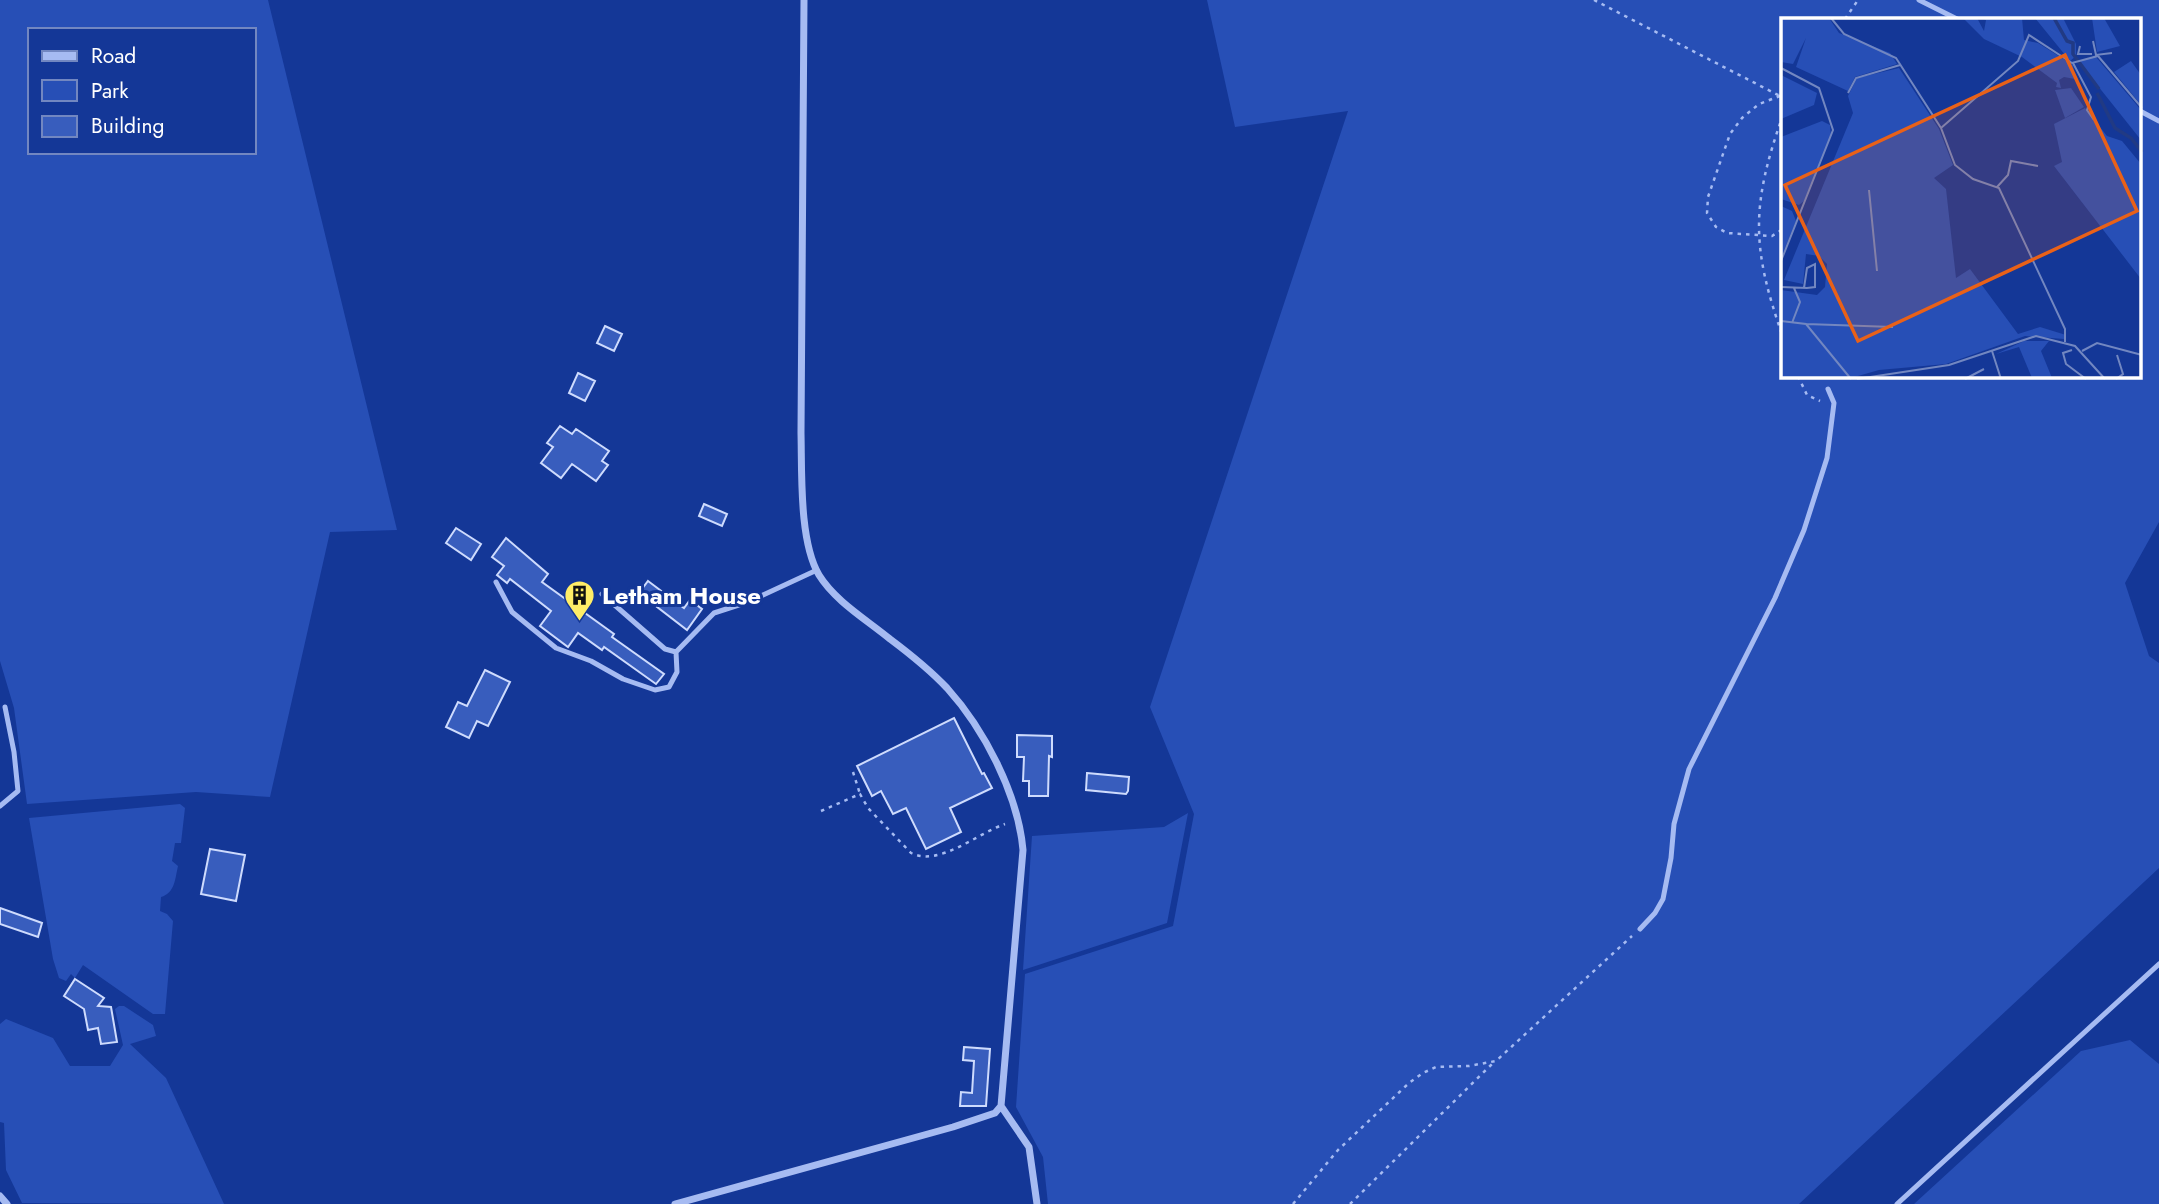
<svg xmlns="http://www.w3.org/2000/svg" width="2159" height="1204" font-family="Jost,sans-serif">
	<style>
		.green { fill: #274fb6; fill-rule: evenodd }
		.building { fill: #385dbd; stroke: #cedbfd; stroke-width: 2 }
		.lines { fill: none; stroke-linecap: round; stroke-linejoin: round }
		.path { stroke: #a6bbf2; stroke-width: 2.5; stroke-dasharray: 3.5 5; stroke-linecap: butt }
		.service { stroke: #a6bbf2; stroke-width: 5 }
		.minor { stroke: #a6bbf2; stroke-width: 7 }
		.labels { text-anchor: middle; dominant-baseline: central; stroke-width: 6; stroke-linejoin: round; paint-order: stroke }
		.poi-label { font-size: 24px; font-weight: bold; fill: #fff; stroke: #143797; text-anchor: start }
		.inset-river { fill: none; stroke: #213a84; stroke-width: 3.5 }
		.inset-road { fill: none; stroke: #7287c1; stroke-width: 2 }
		.view { fill: #e96118; fill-opacity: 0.15; stroke: #e96118; stroke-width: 3.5 }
		.inset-edge { fill: none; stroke: #fff; stroke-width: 3.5 }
	</style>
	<rect width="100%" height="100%" fill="#143797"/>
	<path class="green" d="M0,0H268L397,530L330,532L270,797L196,792L27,804L14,708L0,661ZM30,30H254V152H30Z
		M1207,0H2159V522L2125,583L2149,656L2159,663V868L1799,1204H1048L1043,1157L1016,1107L1025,974L1173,926L1194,814L1150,707L1348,111L1235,127ZM1783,19H2140V376H1783Z
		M180,804L185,808L181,843H175L172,861L178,866C175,879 175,893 161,897L160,911L167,914L173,921L165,1014H153L83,965L75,978L71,974L66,981L59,978L53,959L29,818Z
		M1188,813L1167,923L1023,970L1032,836L1164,827Z
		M119,1006H124L153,1025L156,1036L130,1044L166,1078L224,1204L22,1203L6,1170L4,1123L0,1122V1024L6,1019L53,1038L70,1066H110L123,1045L115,1009Z
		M2130,1040L2159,1064V1204H1914L2081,1051Z"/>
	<path class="building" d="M605,326L622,334L614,351L597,343Z
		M578,373L595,381L585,401L569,393Z
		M560,426L572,434L576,429L609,451L602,461L608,465L596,481L572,464L561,478L541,463L553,447L547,443Z
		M704,504L727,514L722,526L699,516Z
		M456,528L481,544L471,560L446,543Z
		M506,538L548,574L542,582L614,634L612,637L664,674L656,684L604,647L602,650L578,633L568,647L540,626L551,611L510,579L507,583L497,575L504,566L492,557Z
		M648,581L684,608L690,600L702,609L687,630L639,593Z
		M485,670L510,682L488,726L477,721L469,738L446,727L458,702L467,706Z
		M954,718L982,774L984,773L992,788L950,808L961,832L926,849L906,808L893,814L881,791L872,796L857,766Z
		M1017,735L1052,736V757L1049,756L1048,796H1029V781H1023L1024,757H1017Z
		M1087,773L1129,777L1128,791L1126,794L1086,790Z
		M210,849L245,855L236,901L201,894Z
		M0,908L42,923L38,937L0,924Z
		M75,979L104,998L98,1006L111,1007L117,1042L101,1044L98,1028L88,1030L84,1009L64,996Z
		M964,1047L990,1049L986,1106H960L961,1092L972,1093L974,1061L963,1060Z"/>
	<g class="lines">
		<path class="path" d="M1594,0L1780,96
			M1845,19L1858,0
			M1783,95L1780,96L1783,109
			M1780,96L1759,104L1742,118L1730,134L1708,197L1707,213L1716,227L1727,233L1772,236L1783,229
			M1783,115C1751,205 1751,247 1783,337
			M1798,376L1807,395L1820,401
			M853,772L860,794
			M821,811L860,794L868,808L911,853C939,867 976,834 1005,824
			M1293,1204L1338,1150L1409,1083L1423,1073L1436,1067L1469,1066L1496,1061L1632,936
			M1350,1204L1493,1063"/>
		<path class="service" d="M1919,0L1957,19
			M2140,111L2159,121
			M496,582L512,612L556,648L591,661L623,679L655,690L669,687L677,672L676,652L714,613L748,602L817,570
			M602,594L665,649L676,652
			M0,806L18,791L14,752L5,707
			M1640,929L1655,913L1663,899L1671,858L1674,824L1689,769L1775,598L1804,530L1827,458L1834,403L1828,389
			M1897,1204L2159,964"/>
		<path class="minor" d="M804,0L801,433C802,472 799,541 819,575C835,601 867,620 890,639C910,654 930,670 947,688C984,729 1018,794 1023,850L1001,1106L1029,1147L1037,1204
			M0,1196L7,1204
			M675,1204L953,1127L995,1113L1001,1106"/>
	</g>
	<defs>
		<symbol id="building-pin" viewBox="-11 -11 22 30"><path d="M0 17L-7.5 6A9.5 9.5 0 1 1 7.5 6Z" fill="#ffed67" stroke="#143797"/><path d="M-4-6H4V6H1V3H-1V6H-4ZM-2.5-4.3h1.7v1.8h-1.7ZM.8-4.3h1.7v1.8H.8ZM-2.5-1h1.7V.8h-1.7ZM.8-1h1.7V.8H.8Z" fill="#111"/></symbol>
	</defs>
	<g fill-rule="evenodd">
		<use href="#building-pin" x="562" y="578" width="35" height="47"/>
	</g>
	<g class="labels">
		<g class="poi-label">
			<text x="602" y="595">Letham House</text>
		</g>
	</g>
	<g transform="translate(1781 18)">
		<rect width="360" height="360" fill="#143797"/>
		<path d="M0,0H48L58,15L109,35L116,46L74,59L67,73L15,49L25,20L12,46L0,44ZM182,0H196L203,13L205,2L201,0H241L243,22L257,25L292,47L294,61L283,59L278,62L280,70L275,69L276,65L241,39L203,21ZM254,0H282L295,26V38L289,43ZM311,0H323L339,28L316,34ZM315,39L360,92V122L297,43ZM350,43L360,57V87L333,54ZM118,50L158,111L172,147L153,160L165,171L175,260L189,251L237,316L259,309L285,317L283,321L244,318L165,346L98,352L70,360L0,361V272L36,277L44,269L46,246L38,238L25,236L22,266L3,262L72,95L67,78L76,60ZM0,57L36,75L33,87L0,101ZM290,70L303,89L284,100L274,72ZM304,90L326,118L341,123L360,146V261L273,148L281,144L273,106ZM41,103L49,107L50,118L23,183L18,187L0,181V119ZM0,188L11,193L15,203L0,240ZM243,323H268L260,333L271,360H251L238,329L215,336Z" fill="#274fb6"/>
		<path class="inset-river" d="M273,0L286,23L292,25V36L318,71M316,75L334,110L350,120L361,134"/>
		<path class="inset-road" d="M50,0L63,16L115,40L160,110L174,147L192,161L218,170L284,311V324M312,23L315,37L331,35M299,28L297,36H311M292,45L310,79L306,92L313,102M0,50L38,70L52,112L0,243M67,75L75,60L119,47M160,110L237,43L248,17L291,45L317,38L361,90M216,169L227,157L230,143L257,148M88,172L96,253M0,269L26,270L34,269V246L26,250L23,270M0,303L25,306L70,361M11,305L19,284L13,270M25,306L112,309M291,332L282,335L285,346L305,361M211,333L220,361M301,333L316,325L361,337M76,361L168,347L255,318L294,328L324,361M184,361L203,351M335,361L342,356L336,337"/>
		<path class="view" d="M284,37L356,193L77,323L4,167Z"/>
		<rect width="360" height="360" class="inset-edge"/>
	</g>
	<rect x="28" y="28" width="228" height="126" fill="#143797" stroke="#7287c1" stroke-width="2"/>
	<rect x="42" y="51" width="35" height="10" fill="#a6bbf2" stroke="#7287c1" stroke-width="2"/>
	<text x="91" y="63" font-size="21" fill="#ffffff">Road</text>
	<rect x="42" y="80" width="35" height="21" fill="#274fb6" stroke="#7287c1" stroke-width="2"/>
	<text x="91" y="98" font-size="21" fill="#ffffff">Park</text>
	<rect x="42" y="116" width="35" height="21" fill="#385dbd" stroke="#7287c1" stroke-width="2"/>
	<text x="91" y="133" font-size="21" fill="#ffffff">Building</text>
</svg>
